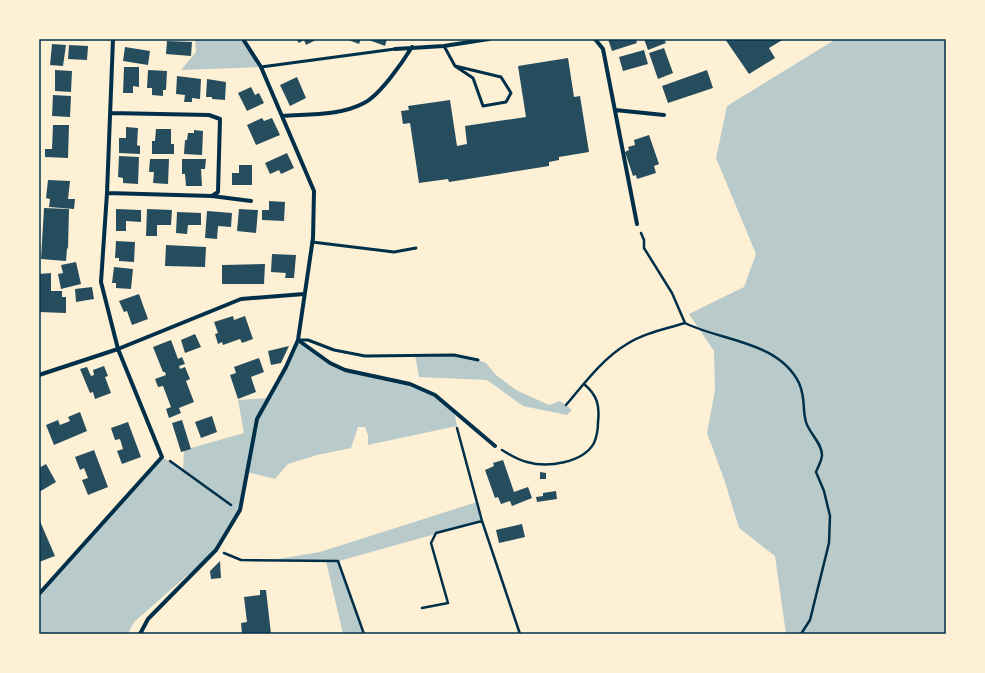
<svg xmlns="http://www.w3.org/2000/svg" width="985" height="673" font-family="'Nunito Sans',sans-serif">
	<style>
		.green { fill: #b9caca }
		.building { fill: #264d5e }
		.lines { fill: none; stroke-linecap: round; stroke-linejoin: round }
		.path { stroke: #003049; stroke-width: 2.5 }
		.service { stroke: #003049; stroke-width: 3 }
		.minor { stroke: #003049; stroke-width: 4 }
		.neatline { fill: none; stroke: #003049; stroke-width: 1.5 }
	</style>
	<rect width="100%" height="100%" fill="#fdf0d5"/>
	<path class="green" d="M195,39H243L261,67L181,70L196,52Z
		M836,39H946V634H786L775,556L739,528L724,479L707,433L715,390L714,351L689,314L744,287L756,254L716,158L727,106Z
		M298,340L330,363L345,370L410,384L437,396L454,411L457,426L368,445V435L365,427H358L351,448L317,455L288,464L275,479L247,472L240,510L216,550L134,622L128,634H39V594L162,457L183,470L184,450L244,433L238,400L269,398Z
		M415,355H454L478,360L486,363L496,375L516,390L549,405L560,401L572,410L567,415L523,406L487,380L419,377Z
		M477,502L482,521L339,561L364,634H343L326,561H266L320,552Z"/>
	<path class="building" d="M296,39H318L306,45L304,40L299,43Z
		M346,39H361L359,44Z
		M366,39H387L385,46Z
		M608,39H636L637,43L612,51Z
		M644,39H664L666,43L648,50Z
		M725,39H784L769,48L775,58L749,74Z
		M167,41L192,42L191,56L166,54Z
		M52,44L66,45L63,66L50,65Z
		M69,45L88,46L87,60L68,59Z
		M125,47L150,51L148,65L123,61Z
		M664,48L673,73L658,79L649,53Z
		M644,50L648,64L623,71L619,57Z
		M568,58L574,97L580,96L589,152L559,157V160L549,162V166L449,182L448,179L419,183L410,123L403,124L401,111L409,110L408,106L450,100L457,146L467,144L465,126L526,117L518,66Z
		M124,67H139V87L133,86V93H123Z
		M55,70L72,71L71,92L55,91Z
		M148,70L167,71L166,90H163V96L152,95V88H147Z
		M707,70L713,88L668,103L662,86Z
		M177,76L201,79L200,99L192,98V102H184L185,95L176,94Z
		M297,77L306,98L290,106L280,85Z
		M207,79L226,82L225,100L212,99V97H206Z
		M251,87L255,95L259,93L264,103L247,111L238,93Z
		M53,95L71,96L70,117L52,116Z
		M262,118L264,121L272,118L280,135L256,145L247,125Z
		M53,125H69L68,158L45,157V149H52Z
		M126,127L138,128L137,145L140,146V154L119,153V138H126Z
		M156,129H171V144H174V154H152V141H155Z
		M194,130L203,131L202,155L184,154L185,140H187L188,133H194Z
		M649,135L659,164L654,166L656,173L637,179L636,175L633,176L625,152L629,150L628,147L635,145L634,140Z
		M287,153L294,168L281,174L279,170L270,174L265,163Z
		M119,156L139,157L138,184L123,183V178L118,177Z
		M150,159H169L168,184L153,183L154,172H149Z
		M182,159H206L205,169H201L202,186H186L185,174H182Z
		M239,165H252V185H232V173H239Z
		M48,180L70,181L68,199H75L74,209L49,207L50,199L46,198Z
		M269,201L285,202L284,221L262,220V210H269Z
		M44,208L69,209L68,249L67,248L66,261L41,259Z
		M116,209L141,210V222L126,221V231H116Z
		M147,209L172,210L171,225H157V236H146Z
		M239,209L258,210L256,233L237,231Z
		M207,211L232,213L231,227L218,226L217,239L205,238Z
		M177,212L201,213V225H188L187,234L176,233Z
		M116,241L135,242L134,262L119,261V258H115Z
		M166,245L206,247L205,267L165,266Z
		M272,254L296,255L294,278H285L286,273L271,272Z
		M76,262L81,284L61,289L58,274L63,273L61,265Z
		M265,264L264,284H222V265Z
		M114,267L133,269L131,289L116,288V283H112Z
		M51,273V291H62V297H66V313L39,312V274Z
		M92,287L94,299L76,302L75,289Z
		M139,294L148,319L132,325L127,311L124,312L119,301Z
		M233,316L234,320L245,316L253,339L242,343L240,339L223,345L222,342L218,344L215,334L218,333L214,322Z
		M195,334L201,347L185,353L181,340Z
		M171,340L178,359L182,357L185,364L179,366L180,369L185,367L190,379L186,381L194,402L179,408L181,413L169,418L166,409L171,407L163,386L158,387L155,379L166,375L165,372H163L153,347Z
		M289,346L281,363L271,365L268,351Z
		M259,358L264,372L251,377L256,392L238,399L230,375L236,373L234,367Z
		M104,366L108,376L105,377L111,393L95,399L93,392L90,393L80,369L87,367L91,376L94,375L93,370Z
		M80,412L87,431L54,445L46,425L58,420L60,425L70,421L68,417Z
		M212,416L217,432L201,438L195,422Z
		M182,420L191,449L181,452L172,423Z
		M128,422L141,457L122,464L117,451L123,449L120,439L115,440L111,428Z
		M94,450L108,487L88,495L82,480L88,478L84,468L80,470L75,457Z
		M503,460L514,492L528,487L532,498L512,506L510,501L501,504L498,497L495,498L485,470L494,466L493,463Z
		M46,464L56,482L39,492V468Z
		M540,472L546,473V479H540Z
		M556,491L557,499L537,502L536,497L543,496V493Z
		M39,519L55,556L39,562Z
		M522,524L525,537L499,543L496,530Z
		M220,561L221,578L211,579L210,571Z
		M260,590H266L271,634H242L241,623L247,622L244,597L260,595Z"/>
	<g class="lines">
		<path class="path" d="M641,233L644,240V248L672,293L685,323
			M566,405C584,384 602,359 627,344C644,333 666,329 685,323C721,341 778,341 799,383C806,399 802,408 806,422C809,433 822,443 822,455C822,460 818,467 816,472L824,491L830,516L829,543L810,620L801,634
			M457,428L482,521L520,634
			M502,450C510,455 518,460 527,462C547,468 583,463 594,443C597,436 598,429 598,422C600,405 597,395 584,384
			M170,461L231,505
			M224,553L241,560L338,561L364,634
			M422,608L448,603L431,543L436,533L482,521"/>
		<path class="service" d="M444,46L455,66L473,78L483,106L506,102L511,93L501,77L455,66
			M261,67L395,49
			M312,242L394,252L416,248
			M298,340H308L334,350L365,356L454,355L478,360"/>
		<path class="minor" d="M595,39L603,49L637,224
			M395,49L444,46L489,39
			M615,110L664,115
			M282,116C308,114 340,116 364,103C380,95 402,63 412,47
			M107,193L212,196L218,192L220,119L209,115L110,113
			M212,196L251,201
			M298,340L330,363L345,370L410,384L435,395L495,446
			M39,375L118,349L101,282L107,193L113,39
			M39,594L162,457L118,349L241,299L304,294
			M140,634L148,619L216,550L240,510L257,419L286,367L298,340L313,238L314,191L261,67L243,39"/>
	</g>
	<rect width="985" height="673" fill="none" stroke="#fdf0d5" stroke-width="80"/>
	<rect x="40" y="40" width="905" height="593" class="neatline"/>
</svg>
